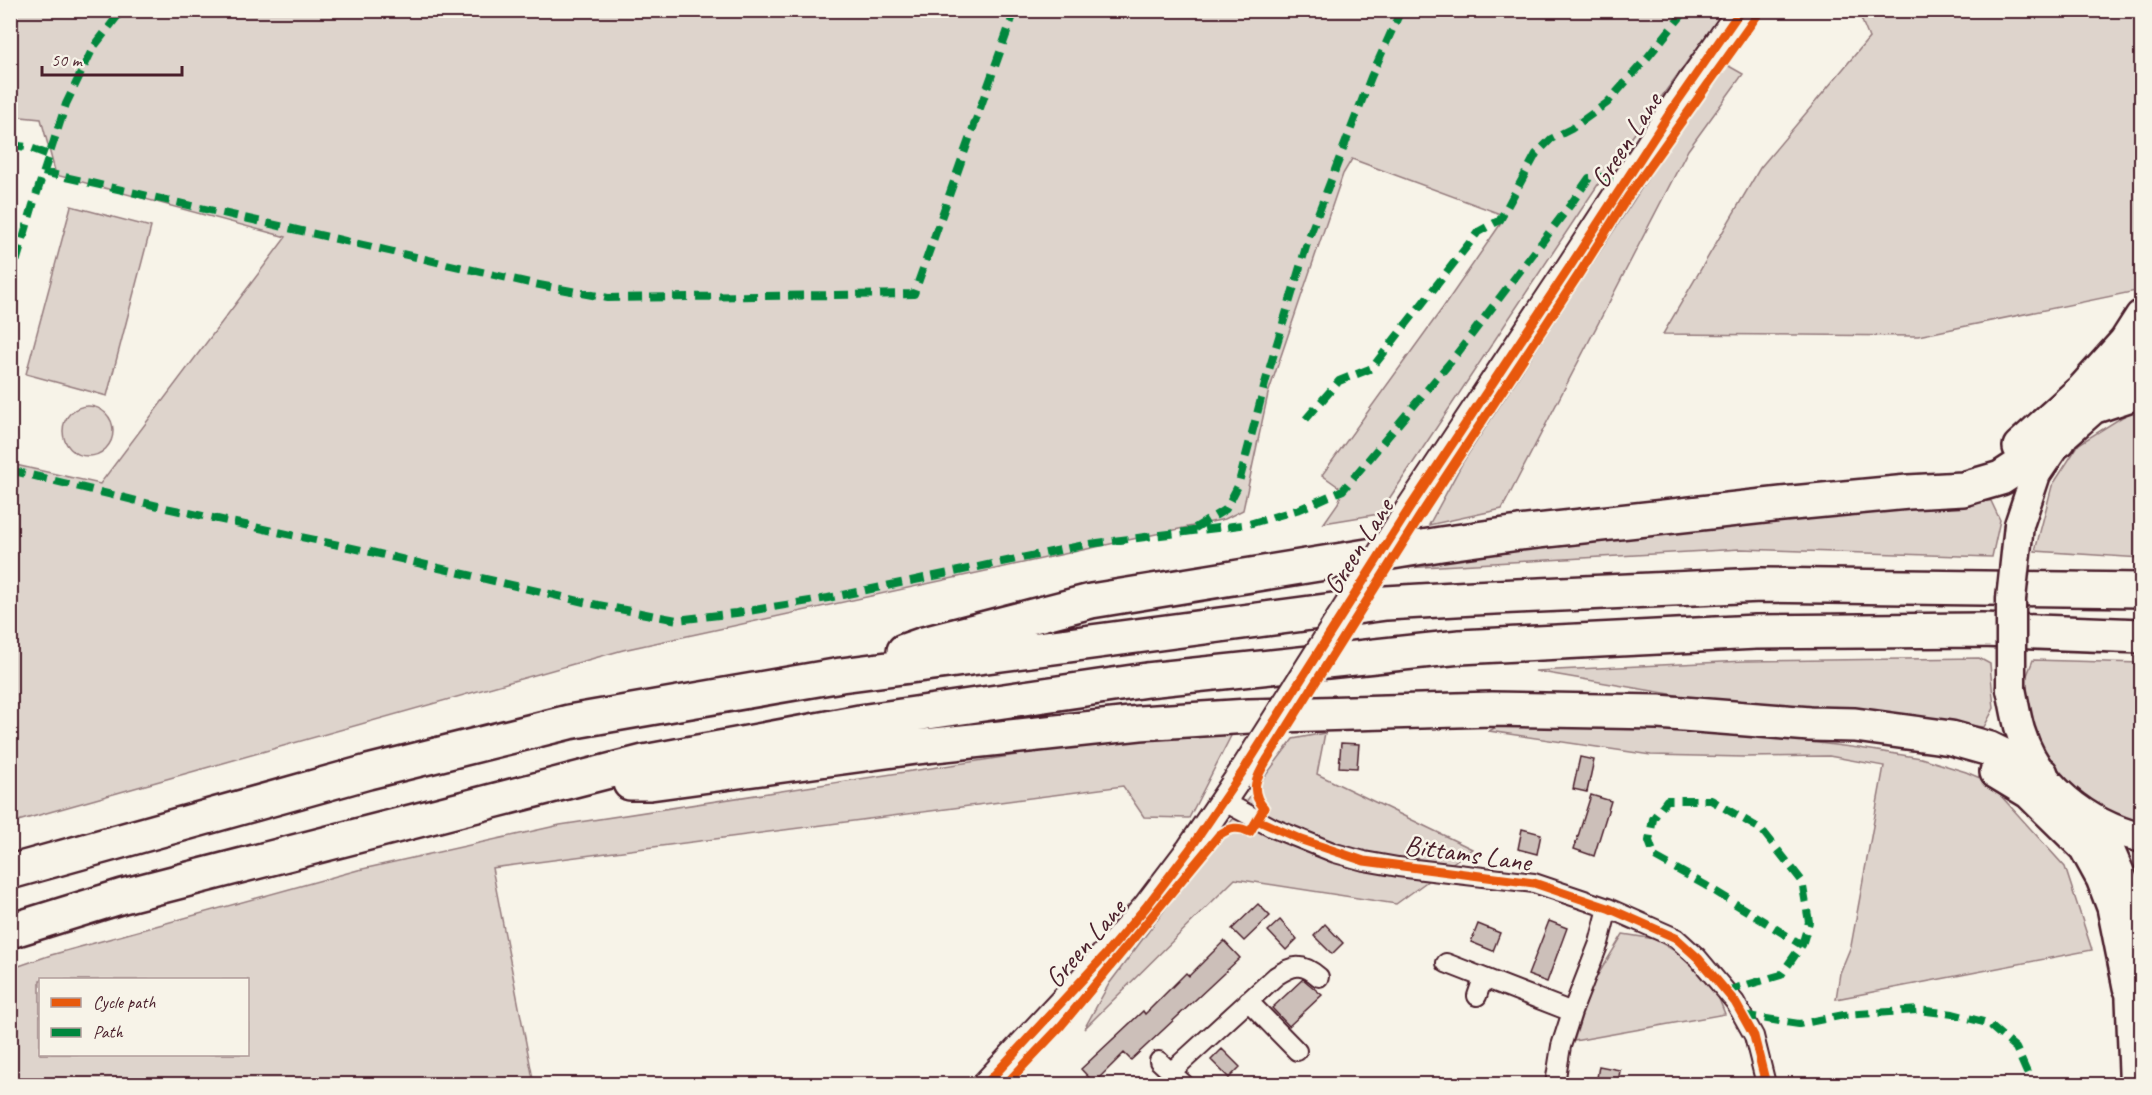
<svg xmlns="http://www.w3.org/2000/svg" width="2152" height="1095" font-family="Caveat,sans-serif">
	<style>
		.green { fill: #ded4cc; stroke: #947a7c; stroke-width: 1.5; fill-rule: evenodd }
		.building { fill: #ccbfb9; stroke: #4a1f2b; stroke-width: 1.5 }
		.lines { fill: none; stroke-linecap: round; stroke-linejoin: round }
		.street-casing { stroke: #4a1f2b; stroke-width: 22 }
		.secondary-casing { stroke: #4a1f2b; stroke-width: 30 }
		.primary-casing { stroke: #4a1f2b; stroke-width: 33 }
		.highway-casing { stroke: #4a1f2b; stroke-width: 38 }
		.street { stroke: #f7f3e8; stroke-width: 18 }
		.secondary { stroke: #f7f3e8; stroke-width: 26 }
		.primary { stroke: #f7f3e8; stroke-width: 28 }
		.highway { stroke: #f7f3e8; stroke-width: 33 }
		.secondary-bridge-casing { stroke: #4a1f2b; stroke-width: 30; stroke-linecap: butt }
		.primary-bridge-casing { stroke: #4a1f2b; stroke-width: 33; stroke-linecap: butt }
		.secondary-bridge { stroke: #f7f3e8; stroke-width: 26 }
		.primary-bridge { stroke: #f7f3e8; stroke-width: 28 }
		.quiet { stroke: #00873e; stroke-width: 8; stroke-dasharray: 15 8; stroke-linecap: butt }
		.cycleway-casing { stroke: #f7f3e8; stroke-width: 13 }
		.cycleway { stroke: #e8590c; stroke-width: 9 }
		.labels { text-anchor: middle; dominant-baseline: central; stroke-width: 5; stroke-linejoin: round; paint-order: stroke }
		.street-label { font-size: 28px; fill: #4a1f2b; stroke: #f7f3e8 }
	</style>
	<rect width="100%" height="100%" fill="#f7f3e8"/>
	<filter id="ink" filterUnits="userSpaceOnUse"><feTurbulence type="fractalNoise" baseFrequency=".0167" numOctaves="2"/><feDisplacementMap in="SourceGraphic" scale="12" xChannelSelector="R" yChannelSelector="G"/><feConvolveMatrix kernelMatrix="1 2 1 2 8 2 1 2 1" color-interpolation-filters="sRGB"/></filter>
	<g filter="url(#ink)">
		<path class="green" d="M10,11L11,10L1724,11L1603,177L1379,514L1324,523L1338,503L1343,490L1322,475L1442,309L1506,216L1352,159L1343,174L1268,394L1243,510L1225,519L623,650L11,823V464L100,484L286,237L56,175L41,119L11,116Z
			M1858,11H2141V290L1918,336L1663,334L1760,168L1869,38Z
			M1727,65L1743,74L1688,150L1502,509L1429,525L1463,462L1652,172Z
			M71,206L151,227L107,396L26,374Z
			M63 431a25 25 0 1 1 50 0a25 25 0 1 1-50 0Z
			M2141,408V558L2035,551L2052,486L2079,444L2135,409Z
			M1971,500L1991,501L2000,520L1992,557L1741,549L1404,568L1476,551Z
			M1979,658L1990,664L1994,708L1984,727L1729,704L1535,671L1744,661Z
			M2033,660L2141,663V825L2104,812L2066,784L2041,749L2030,717L2024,683Z
			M1503,723L1702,729L1859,748L1921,758L1966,772L2001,787V796L2065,867L2092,950L1836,999L1840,973L1851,946L1884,766L1829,756L1744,757L1651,755L1489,731Z
			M1233,732L1189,818L1144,817L1123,786L492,868L534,1084H11L10,969L51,955L358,870L560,825L1140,736ZM40,980H248V1054H40Z
			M1325,733L1317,774L1472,849L1396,904L1235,879L1084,1029L1109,984L1293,739Z
			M1623,934L1655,939L1708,971L1725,1014L1574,1041L1591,986Z"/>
		<path class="building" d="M1341,743L1359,744L1357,768L1339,767Z
			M1580,757L1594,760L1587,792L1573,789Z
			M1591,795L1611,801L1594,856L1574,849Z
			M1522,829L1541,834L1537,854L1518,849Z
			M1258,904L1270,916L1244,941L1232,929Z
			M1280,920L1297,939L1286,950L1268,931Z
			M1549,921L1567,928L1547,982L1528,975Z
			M1325,924L1343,943L1332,954L1314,936Z
			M1478,924L1500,933L1493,951L1471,942Z
			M1224,941L1240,958L1131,1060L1124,1053L1094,1083L1081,1069L1143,1011L1145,1014L1186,973L1189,976Z
			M1303,979L1322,995L1289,1026L1272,1008Z
			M1222,1049L1240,1067L1229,1078L1211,1060Z
			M1599,1066L1620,1070L1618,1084H1596Z"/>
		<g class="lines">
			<defs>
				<path id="street" d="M1223,801L1273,828L1335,853L1364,861L1398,867L1534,883L1608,908L1676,938L1698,958L1735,1002L1754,1036L1766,1084
					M1446,963L1572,1012
					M1477,996L1483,978
					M1248,1001L1297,1051
					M1159,1061L1184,1084
					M1171,1072L1276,976C1293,965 1302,962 1319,977
					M1555,1084L1561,1046L1572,1012L1599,943L1608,908"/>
				<path id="secondary" d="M1409,509L1569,268L1677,102L1741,10
					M986,1084L1078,985L1146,907L1190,849L1243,771"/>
				<path id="primary" d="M2095,407L2134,362L2142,350
					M2019,525L2036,474L2059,440L2094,409L2142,393
					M2011,689C2014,702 2016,717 2020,730C2037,786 2086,824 2142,838
					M2084,814L2109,848L2126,887L2130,910V987L2134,1084"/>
				<path id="highway" d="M2020,447L2083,390L2126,342L2142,317
					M904,651L924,644L1091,601L1441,544L1519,533L1782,504L1908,492L1963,489L2001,478L2059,440
					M1997,772L2030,792L2086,847L2103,878L2114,907L2130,987
					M630,783H650L916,747L1140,723L1249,716L1492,709L1658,712L1810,724L1855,725L1951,738L1990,749L2041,774
					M10,872L368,772L569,722L841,675L918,665L1386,603L1473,598L1761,585L2142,590
					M10,931L123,896L644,762L860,722L1147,680L1460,647L1756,632L1982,630L2142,636"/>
			</defs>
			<use href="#street" class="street-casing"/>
			<use href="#secondary" class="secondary-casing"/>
			<use href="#primary" class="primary-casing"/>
			<use href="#highway" class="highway-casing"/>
			<use href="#street" class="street"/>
			<use href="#secondary" class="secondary"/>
			<use href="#primary" class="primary"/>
			<use href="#highway" class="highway"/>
			<defs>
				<path id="secondary-bridge" d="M1243,771L1409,509"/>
				<path id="primary-bridge" d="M2011,689V599L2019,525"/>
			</defs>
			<use href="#secondary-bridge" class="secondary-bridge-casing"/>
			<use href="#primary-bridge" class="primary-bridge-casing"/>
			<use href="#secondary-bridge" class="secondary-bridge"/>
			<use href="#primary-bridge" class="primary-bridge"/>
			<path class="quiet" d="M10,145L28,147L49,155
				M43,172L534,284L608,298L914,294L1015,10
				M10,283L33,205L66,104L93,48L122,10
				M1306,419L1339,381L1372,368L1478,232L1500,220L1536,154L1551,139L1571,129L1607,103L1647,58L1686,10
				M10,470L166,508L371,552L588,603L677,620L736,613L828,598L1089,544L1249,524L1300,509L1343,490L1453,359L1571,204L1589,178L1603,177L1625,182
				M1195,528L1226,509L1238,486L1266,380L1309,237L1371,77L1401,10
				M1726,991L1781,975L1802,945L1809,922L1802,881L1762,830L1711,800H1667L1653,819L1649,841L1655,857L1705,885L1802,945
				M1742,1015L1799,1024L1844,1015L1918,1010L1953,1014L1987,1023L2016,1048L2032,1084"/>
			<defs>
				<path id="cycleway" d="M1257,820L1302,840L1364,861L1534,883L1608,908L1676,938L1698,958L1735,1002L1754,1036L1766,1084
					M986,1084L1106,954L1146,907L1190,849L1243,771L1409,509L1569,268L1677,102L1741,10
					M1006,1084L1060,1027L1219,835C1231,827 1238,826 1250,832L1264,808C1248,790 1257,776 1268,758L1420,516L1579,274L1629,195L1761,10"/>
			</defs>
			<use href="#cycleway" class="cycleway-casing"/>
			<use href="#cycleway" class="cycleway"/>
		</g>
	</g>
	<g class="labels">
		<g class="street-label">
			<text transform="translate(1626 140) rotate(-57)">Green Lane</text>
			<text transform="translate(1358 546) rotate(-58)">Green Lane</text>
			<text transform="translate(1468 853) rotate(8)">Bittams Lane</text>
			<text transform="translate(1085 943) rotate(-49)">Green Lane</text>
		</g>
	</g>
	<rect width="2152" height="1095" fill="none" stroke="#f7f3e8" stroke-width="36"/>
	<rect x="18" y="18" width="2116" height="1059" fill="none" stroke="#4a1f2b" stroke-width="2" filter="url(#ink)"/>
	<rect x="39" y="978" width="210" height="78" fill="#f7f3e8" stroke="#b29e9c" stroke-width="1.5"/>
	<rect x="51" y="998" width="30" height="9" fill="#e8590c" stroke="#b29e9c" stroke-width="1.5"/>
	<text x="93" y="1008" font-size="18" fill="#4a1f2b">Cycle path</text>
	<rect x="51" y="1028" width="30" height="9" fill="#00873e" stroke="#b29e9c" stroke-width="1.5"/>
	<text x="93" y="1038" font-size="18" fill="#4a1f2b">Path</text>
	<path d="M42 66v9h140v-9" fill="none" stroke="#4a1f2b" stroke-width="3"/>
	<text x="51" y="66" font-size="18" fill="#4a1f2b" stroke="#f7f3e8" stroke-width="4.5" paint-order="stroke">50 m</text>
</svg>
